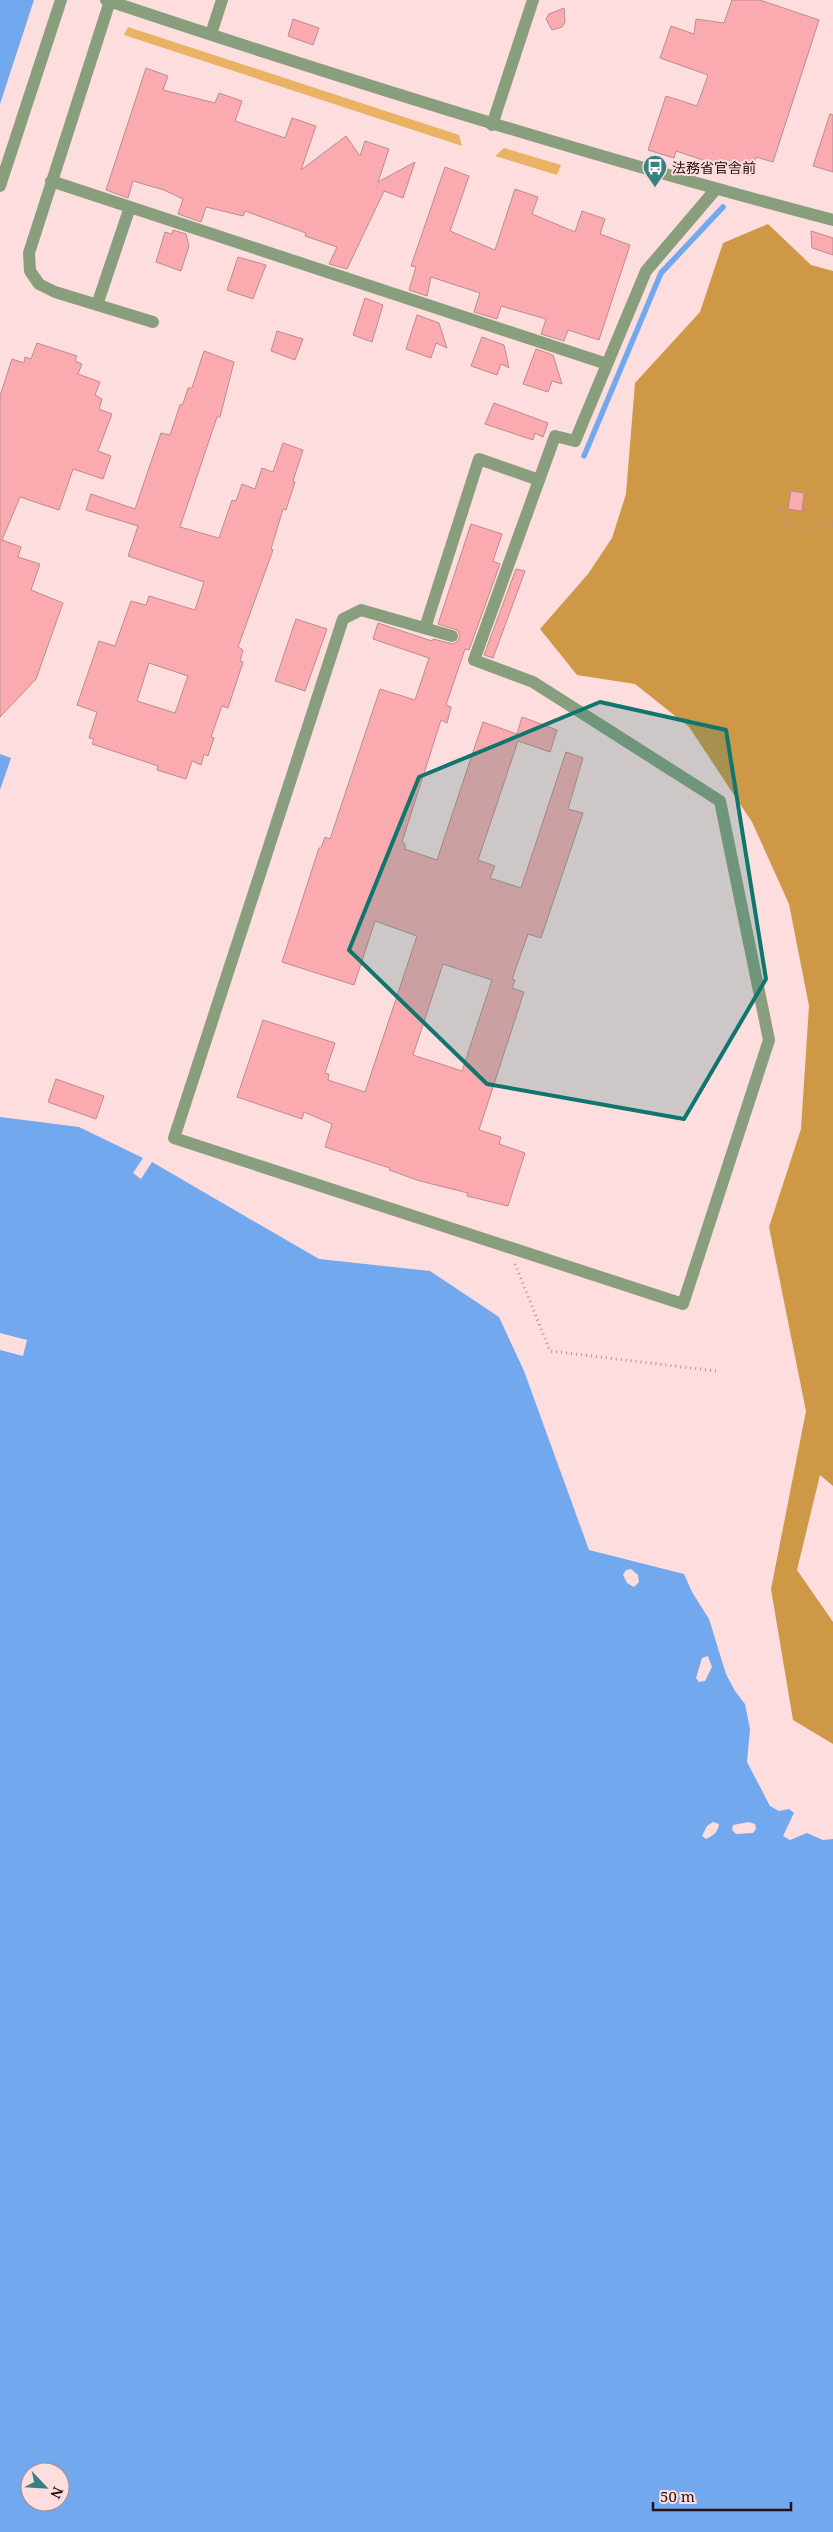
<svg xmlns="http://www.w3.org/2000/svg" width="833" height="2532" font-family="'Noto Serif','Noto Sans JP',serif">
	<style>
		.green { fill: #eab364 }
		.forest { fill: #ce9846 }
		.water { fill: #72a8ee; fill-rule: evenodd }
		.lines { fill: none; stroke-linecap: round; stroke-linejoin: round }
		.stream { stroke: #72a8ee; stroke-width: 5.5 }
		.building { fill: #fbabb0; stroke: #bc8c8e; fill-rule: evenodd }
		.path { stroke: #af9495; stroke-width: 3; stroke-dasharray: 1 4; stroke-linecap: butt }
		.minor { stroke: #889e7d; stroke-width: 12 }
		.marked { fill: #0f766e; fill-opacity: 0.2; stroke: #0f766e; stroke-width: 4; stroke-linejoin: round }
		.labels { text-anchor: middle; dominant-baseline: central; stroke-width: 4; stroke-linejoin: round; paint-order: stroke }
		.poi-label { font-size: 14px; fill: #241214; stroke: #fdddde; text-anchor: start }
	</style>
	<rect width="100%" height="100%" fill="#fdddde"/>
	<path class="green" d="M128,27L459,135L462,146L124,35Z
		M504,148L561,165L557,175L495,156Z"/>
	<path class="forest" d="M768,224L811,265L833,271V1486L820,1475L797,1570L833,1622V1744L793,1720L771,1589L806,1411L769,1227L801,1129L809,1006L789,904L752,822L689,727L635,684L577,675L540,629L588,574L612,538L626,494L635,383L700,312L723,243Z"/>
	<path class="water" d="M0,0H34L0,104Z
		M0,754L11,758L0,790Z
		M0,1117L79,1127L143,1158L133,1173L141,1179L152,1162L319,1259L430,1271L499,1317L524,1371L589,1550L684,1574L692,1592L709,1619L726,1674L735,1691L745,1704L750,1729L747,1762L770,1806L779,1811L789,1809L794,1813L783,1836L790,1840L807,1833L823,1840L833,1839V2532H0V1350L23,1356L27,1340L0,1333ZM631,1569L638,1575L639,1582L634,1587L627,1583L623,1575L626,1570ZM708,1656L712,1667L705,1681L699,1682L696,1678L702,1658ZM713,1822L719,1824C718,1832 713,1836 706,1839L702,1836L707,1826ZM749,1822L755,1824L756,1829L753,1833L736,1834L732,1830L733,1825ZM30,2472H60V2502H30Z"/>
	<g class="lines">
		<path class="stream" d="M584,456L661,273L723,207"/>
	</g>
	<path class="building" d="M732,0H760L819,20L773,162L756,157L750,176L676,151L674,158L648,150L666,96L697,106L708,75L660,58L671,26L694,34L696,19L724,23Z
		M564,8L565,22L562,27L552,30L546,19L549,14Z
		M293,19L319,28L313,45L288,36Z
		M146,68L168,76L163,90L215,103L219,93L242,101L235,121L285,138L292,118L316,126L301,170L346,136L360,156L365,141L389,149L378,182L415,162L403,198L384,191L347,269L329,264L337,247L305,236L306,233L245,211L243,216L206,207L201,222L178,214L183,199L164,190L133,181L128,198L106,190Z
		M830,114L833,115V172L813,166Z
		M445,167L469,176L450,231L495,250L515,189L538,197L532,214L575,232L582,211L605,219L600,234L630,245L599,340L568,330L564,341L541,334L546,319L501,306L497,319L474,312L480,293L431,277L427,296L409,290L416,267L411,266Z
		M173,230L186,234L189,246L181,271L156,262L165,232L172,234Z
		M811,231L833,238V255L812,248Z
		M238,257L266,265L253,299L227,290Z
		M365,298L383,305L372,342L353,335Z
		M417,315L439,323L447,348L436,343L431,358L406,349Z
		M277,331L303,339L295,360L271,351Z
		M482,337L504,345L509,368L501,364L497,375L471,366Z
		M37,343L77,356L75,361L82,364L78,374L100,382L95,395L102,399L99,409L112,414L98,451L111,456L103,479L73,469L59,510L20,497L2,540L21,547L18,557L40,564L31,590L63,603L36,679L0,717V396L12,359L24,363L25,357L31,359Z
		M536,349L553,355L562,384L552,381L548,392L523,384Z
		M204,351L234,362L220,417H217L180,527L219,538L232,500L236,501L242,484L255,489L262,468L273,472L283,443L303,450L293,481L295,482L286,510L283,509L271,549L273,550L238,647L243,650L240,661L243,662L228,708L222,706L211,737L214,738L208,756L204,754L201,765L192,761L186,779L157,770L158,766L92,744L94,739L89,738L97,712L77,705L99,641L115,646L131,601L146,605L149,596L195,610L204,582L128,556L138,526L86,510L91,494L135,509L161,433L170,435L180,405L183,404L188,388H192ZM149,663L188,676L175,713L137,701Z
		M494,403L548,423L543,437L535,433L533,440L485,424Z
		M791,491L804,493L802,511L788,509Z
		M471,524L502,534L493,561L500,564L469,650L465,649L446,705L451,707L447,723L441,720L402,842L405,844V849L437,860L483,722L517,734L522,717L557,730L550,752L518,741L478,860L495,866L490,878L521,888L566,752L583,758L568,809L583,813L541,938L528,934L512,979L515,980L512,988L524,992L479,1130L501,1137L499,1144L525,1153L508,1206L467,1196L468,1193L420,1181L389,1170L390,1168L325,1147L332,1124L304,1112L302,1119L237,1097L263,1020L335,1043L325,1073L329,1074L328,1080L365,1092L417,936L375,921L354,985L282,962L319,848H321L325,837L330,839L380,689L415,700L429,658L373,639L378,623L432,641L433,639L453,644L458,641L460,635L457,630L438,624ZM443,964L492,980L462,1071L413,1055Z
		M516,569L525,571L493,658L484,655Z
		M296,619L327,629L305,691L275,681Z
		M56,1079L104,1096L96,1119L48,1102Z"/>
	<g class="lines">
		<path class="path" d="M781,505L785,527L807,528L833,524
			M515,1264L550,1351L716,1371"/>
		<path class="minor" d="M106,0C346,80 588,156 833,220
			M110,1L29,253L30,271L39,284L55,292L153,322
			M211,34L222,0
			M492,125L533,0
			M51,181L607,364
			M0,186L61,0
			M97,305L130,207
			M425,628L479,459L539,480
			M452,636L361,610L343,619L174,1138L683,1304L769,1040L720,801L533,682L474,660L555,436L575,441L646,271L716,189"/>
	</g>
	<path class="marked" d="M600,702L726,730L766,979L684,1119L487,1084L349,950L419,777Z"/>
	<defs>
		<symbol id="bus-pin" viewBox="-11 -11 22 30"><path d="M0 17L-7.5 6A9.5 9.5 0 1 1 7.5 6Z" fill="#388181" stroke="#fdddde"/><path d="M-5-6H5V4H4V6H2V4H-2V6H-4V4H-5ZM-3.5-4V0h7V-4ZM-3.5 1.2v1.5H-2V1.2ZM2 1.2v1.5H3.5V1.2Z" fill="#fff"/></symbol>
	</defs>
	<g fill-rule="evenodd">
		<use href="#bus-pin" x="641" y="153" width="28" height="38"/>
	</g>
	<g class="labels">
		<g class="poi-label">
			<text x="672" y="167">法務省官舎前</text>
		</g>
	</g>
	<g transform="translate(45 2487) rotate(115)"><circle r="24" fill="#fdddde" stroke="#a68c8d"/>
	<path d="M0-4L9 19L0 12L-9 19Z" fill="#388181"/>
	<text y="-8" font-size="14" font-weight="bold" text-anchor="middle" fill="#241214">N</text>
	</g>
	<path d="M653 2502v8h138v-8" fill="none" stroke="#241214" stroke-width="2.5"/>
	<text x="660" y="2502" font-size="15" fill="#241214" stroke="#fdddde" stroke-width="4" paint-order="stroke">50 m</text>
</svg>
